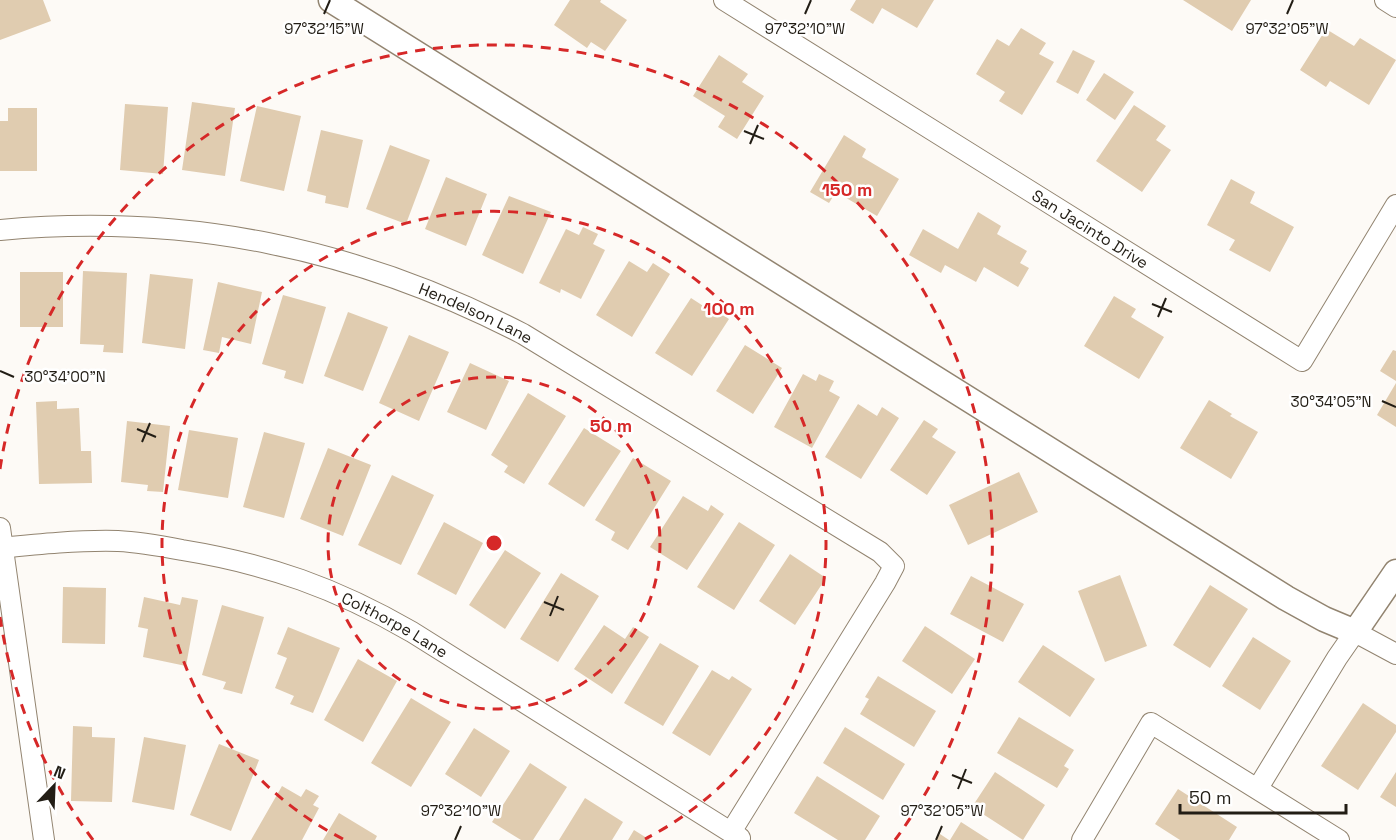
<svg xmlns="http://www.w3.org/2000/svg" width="1396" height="840" font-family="'Space Grotesk',sans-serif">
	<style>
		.building { fill: #e0ccb0 }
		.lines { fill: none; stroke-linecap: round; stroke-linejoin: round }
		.minor-casing { stroke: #928470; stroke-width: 22 }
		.tertiary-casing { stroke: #928470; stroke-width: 27 }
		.minor { stroke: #fff; stroke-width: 20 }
		.tertiary { stroke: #fff; stroke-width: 24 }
		.ticks { fill: none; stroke: #221d15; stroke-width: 2 }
		.ring { fill: none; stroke: #d62828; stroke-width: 3; stroke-dasharray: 10 8 }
		.labels { text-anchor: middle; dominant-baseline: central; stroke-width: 5; stroke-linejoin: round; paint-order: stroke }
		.street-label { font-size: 16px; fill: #221d15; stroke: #fff }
		.ticks-label { font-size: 15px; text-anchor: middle; fill: #221d15; stroke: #fff; stroke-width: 5; stroke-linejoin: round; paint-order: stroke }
		.centre { fill: #d62828; stroke: #fff; stroke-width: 3 }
		.ring-label { font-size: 18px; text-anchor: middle; font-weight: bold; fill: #d62828; stroke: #fff; stroke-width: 5; stroke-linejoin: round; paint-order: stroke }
	</style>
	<rect width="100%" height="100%" fill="#fdfaf6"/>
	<path class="building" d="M0,0H43L51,21L0,40Z
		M570,0H601L600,2L627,20L605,51L591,42L587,48L554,25Z
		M856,0H934L917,28L882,8L873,24L850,10Z
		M1183,0H1251L1232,31Z
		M1021,28L1046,43L1039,54L1054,62L1022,115L999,101L1005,92L976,74L997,39L1009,46Z
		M1326,29L1354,46L1360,38L1396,60L1369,105L1330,81L1326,87L1300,70Z
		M1073,50L1095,61L1078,94L1056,82Z
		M719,55L748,74L742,82L764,96L737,139L718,127L725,116L693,96Z
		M1104,73L1134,92L1115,120L1086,100Z
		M192,102L235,108L225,176L182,170Z
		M125,104L168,107L163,174L120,170Z
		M1134,105L1166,126L1156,140L1171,150L1142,192L1096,161Z
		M257,106L301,116L284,191L240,181Z
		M8,108H37V171H0V121H8Z
		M321,130L363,140L348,208L325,203L326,196L307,191Z
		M844,135L866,149L862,157L899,179L877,216L836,192L829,203L810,192Z
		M390,145L430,160L406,224L366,209Z
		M446,177L487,194L466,246L425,229Z
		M1231,179L1255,192L1250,203L1294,227L1270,272L1229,250L1235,240L1207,225Z
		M509,196L551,212L523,274L482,255Z
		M978,212L1001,226L997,234L1027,251L1020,263L1029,268L1018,287L984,267L976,282L945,265L941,273L909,255L923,229L958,249Z
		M583,227L598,234L593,244L605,250L581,299L561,289L560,293L539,283L566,229L579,235Z
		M629,261L647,272L653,263L670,274L632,337L596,315Z
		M83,271L127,273L123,353L103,352L104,345L80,344Z
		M20,272H63V327H20Z
		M150,274L193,279L185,349L142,343Z
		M218,282L262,292L251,344L222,337L219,353L203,350Z
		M283,295L326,307L303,384L284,378L286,371L262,364Z
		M1114,296L1136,309L1131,317L1164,337L1139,379L1084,346Z
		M691,298L711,311L713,308L729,319L692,376L655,353Z
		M348,312L388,327L363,391L324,376Z
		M409,335L449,352L419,421L379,403Z
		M745,345L782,368L753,414L716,391Z
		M1393,350L1396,351V381L1380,371Z
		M470,363L509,381L486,430L447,412Z
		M803,374L816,381L819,374L834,381L829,391L840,397L812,448L774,427Z
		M1396,383V427L1377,415Z
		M528,393L566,416L524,484L504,472L508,466L491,455Z
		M1209,400L1232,414L1230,416L1258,432L1231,479L1180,448Z
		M57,401V409L79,408L81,451H91L92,483L39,484L36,402Z
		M858,404L877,416L882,407L899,418L861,479L825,457Z
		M924,420L938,429L932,437L956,452L927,495L890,470Z
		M127,421L170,426L163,492L147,491L148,485L121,482Z
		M584,428L621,451L584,507L548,484Z
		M189,430L238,438L228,498L178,490Z
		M264,432L305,443L284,518L243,507Z
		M328,448L371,465L343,536L300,519Z
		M633,458L671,481L628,550L611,540L615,532L595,520Z
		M1019,472L1038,512L968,545L949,505Z
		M392,475L434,495L401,565L358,545Z
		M683,496L708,511L711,505L724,514L687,570L650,547Z
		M444,522L483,543L456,595L417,574Z
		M739,522L775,545L734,610L697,587Z
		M505,550L541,573L505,629L469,605Z
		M790,554L826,578L795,625L759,601Z
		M561,573L599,596L558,662L520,639Z
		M1120,575L1147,646L1105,662L1078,591Z
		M971,576L1024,604L1003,642L950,614Z
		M1210,585L1248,609L1210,668L1173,645Z
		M63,587L106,588L105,644L62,643Z
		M144,597L180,605L182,597L198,600L186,666L143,657L148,629L138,627Z
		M222,605L264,617L242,694L223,689L226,682L202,675Z
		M604,625L625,639L633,627L649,637L612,694L574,669Z
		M925,626L975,659L952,694L902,661Z
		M288,627L340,648L313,713L290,704L294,696L275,688L287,658L277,654Z
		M1253,637L1291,661L1260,710L1222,686Z
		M660,643L699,666L663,726L624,703Z
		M1043,645L1095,679L1070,717L1018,682Z
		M358,659L397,681L363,742L324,720Z
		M712,670L729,680L732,676L752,689L710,756L672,733Z
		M878,676L936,711L914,747L860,714L869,699L865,697Z
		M411,698L451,722L411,787L371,763Z
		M1363,703L1396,725V732L1358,790L1321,766Z
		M1019,717L1074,750L1064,766L1069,769L1057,788L997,753Z
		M73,726L92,727V737L115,738L112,802L71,801Z
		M845,727L905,764L883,800L823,763Z
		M474,728L510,751L481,797L445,774Z
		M144,737L186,745L174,810L132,802Z
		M219,744L259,760L231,831L190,815Z
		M530,763L567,787L533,840H521L492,822Z
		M995,772L1045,805L1023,840L972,807Z
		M1396,772V807L1380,797Z
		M817,776L880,816L865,840H838L794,813Z
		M282,786L301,797L306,789L319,796L313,805L319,808L302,840H251Z
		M1178,789L1237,827L1229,840H1180L1155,824Z
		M585,798L623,822L612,840H559Z
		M339,813L377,836L375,840H323Z
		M961,822L989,840H950Z
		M634,830L650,840H628Z
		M940,834L949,840H936Z"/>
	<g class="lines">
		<defs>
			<g id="minor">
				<path id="s1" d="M724,0L1302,361L1396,205"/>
				<path d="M1385,0L1396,7"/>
				<path id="s2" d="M0,230C187,213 357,248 523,334L880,552L894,566L885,583L731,832"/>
				<path d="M0,528L44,840"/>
				<path id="s3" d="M0,548C39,544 79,540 118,541C139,542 161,546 182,550C268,564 336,588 412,632L740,838"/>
				<path d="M1258,788L1337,658L1355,632L1396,654"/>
				<path d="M1082,840L1151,723L1339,840"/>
			</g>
			<path id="tertiary" d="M331,0L1286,598L1324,619L1355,632L1396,572"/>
		</defs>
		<use href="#minor" class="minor-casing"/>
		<use href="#tertiary" class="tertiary-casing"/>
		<use href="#minor" class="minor"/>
		<use href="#tertiary" class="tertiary"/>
	</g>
	<path class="ticks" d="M324,14L330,0M805,14L811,0M1287,14L1293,0M744,131L764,139M750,144L758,125M1152,304L1172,312M1158,317L1166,298M0,371L14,377M1382,401L1396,407M137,429L156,437M142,442L150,423M544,602L564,610M550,616L558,596M952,775L972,783M958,789L966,769M455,840L461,826M936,840L942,826"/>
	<g class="ring">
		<circle cx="494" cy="543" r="166"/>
		<path d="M343 839A332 332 0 1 1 645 839"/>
		<path d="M93 840A499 499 0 0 1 0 617M0 469A499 499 0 1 1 895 840"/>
	</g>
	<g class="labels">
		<g class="street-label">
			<text stroke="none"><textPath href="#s1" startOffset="432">San Jacinto Drive</textPath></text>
			<text stroke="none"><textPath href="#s2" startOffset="489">Hendelson Lane</textPath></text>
			<text stroke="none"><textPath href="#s3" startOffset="410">Colthorpe Lane</textPath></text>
		</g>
	</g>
	<g class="ticks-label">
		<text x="324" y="34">97°32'15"W</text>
		<text x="805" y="34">97°32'10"W</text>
		<text x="1287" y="34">97°32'05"W</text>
		<text x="65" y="382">30°34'00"N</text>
		<text x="1331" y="407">30°34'05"N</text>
		<text x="461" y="816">97°32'10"W</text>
		<text x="942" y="816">97°32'05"W</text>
	</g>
	<circle cx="494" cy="543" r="9" class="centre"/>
	<g class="ring-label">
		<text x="847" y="196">150 m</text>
		<text x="729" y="315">100 m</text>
		<text x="611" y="432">50 m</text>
	</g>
	<g transform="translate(54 786) rotate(23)" stroke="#ffffff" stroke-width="4.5" paint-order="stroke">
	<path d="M0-4.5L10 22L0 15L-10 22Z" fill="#221d15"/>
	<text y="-9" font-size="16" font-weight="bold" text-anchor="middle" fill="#221d15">N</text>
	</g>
	<path d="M1180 804v9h166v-9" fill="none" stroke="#221d15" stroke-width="3"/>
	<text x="1189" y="804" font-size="18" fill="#221d15" stroke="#ffffff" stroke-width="4.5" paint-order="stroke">50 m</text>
</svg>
